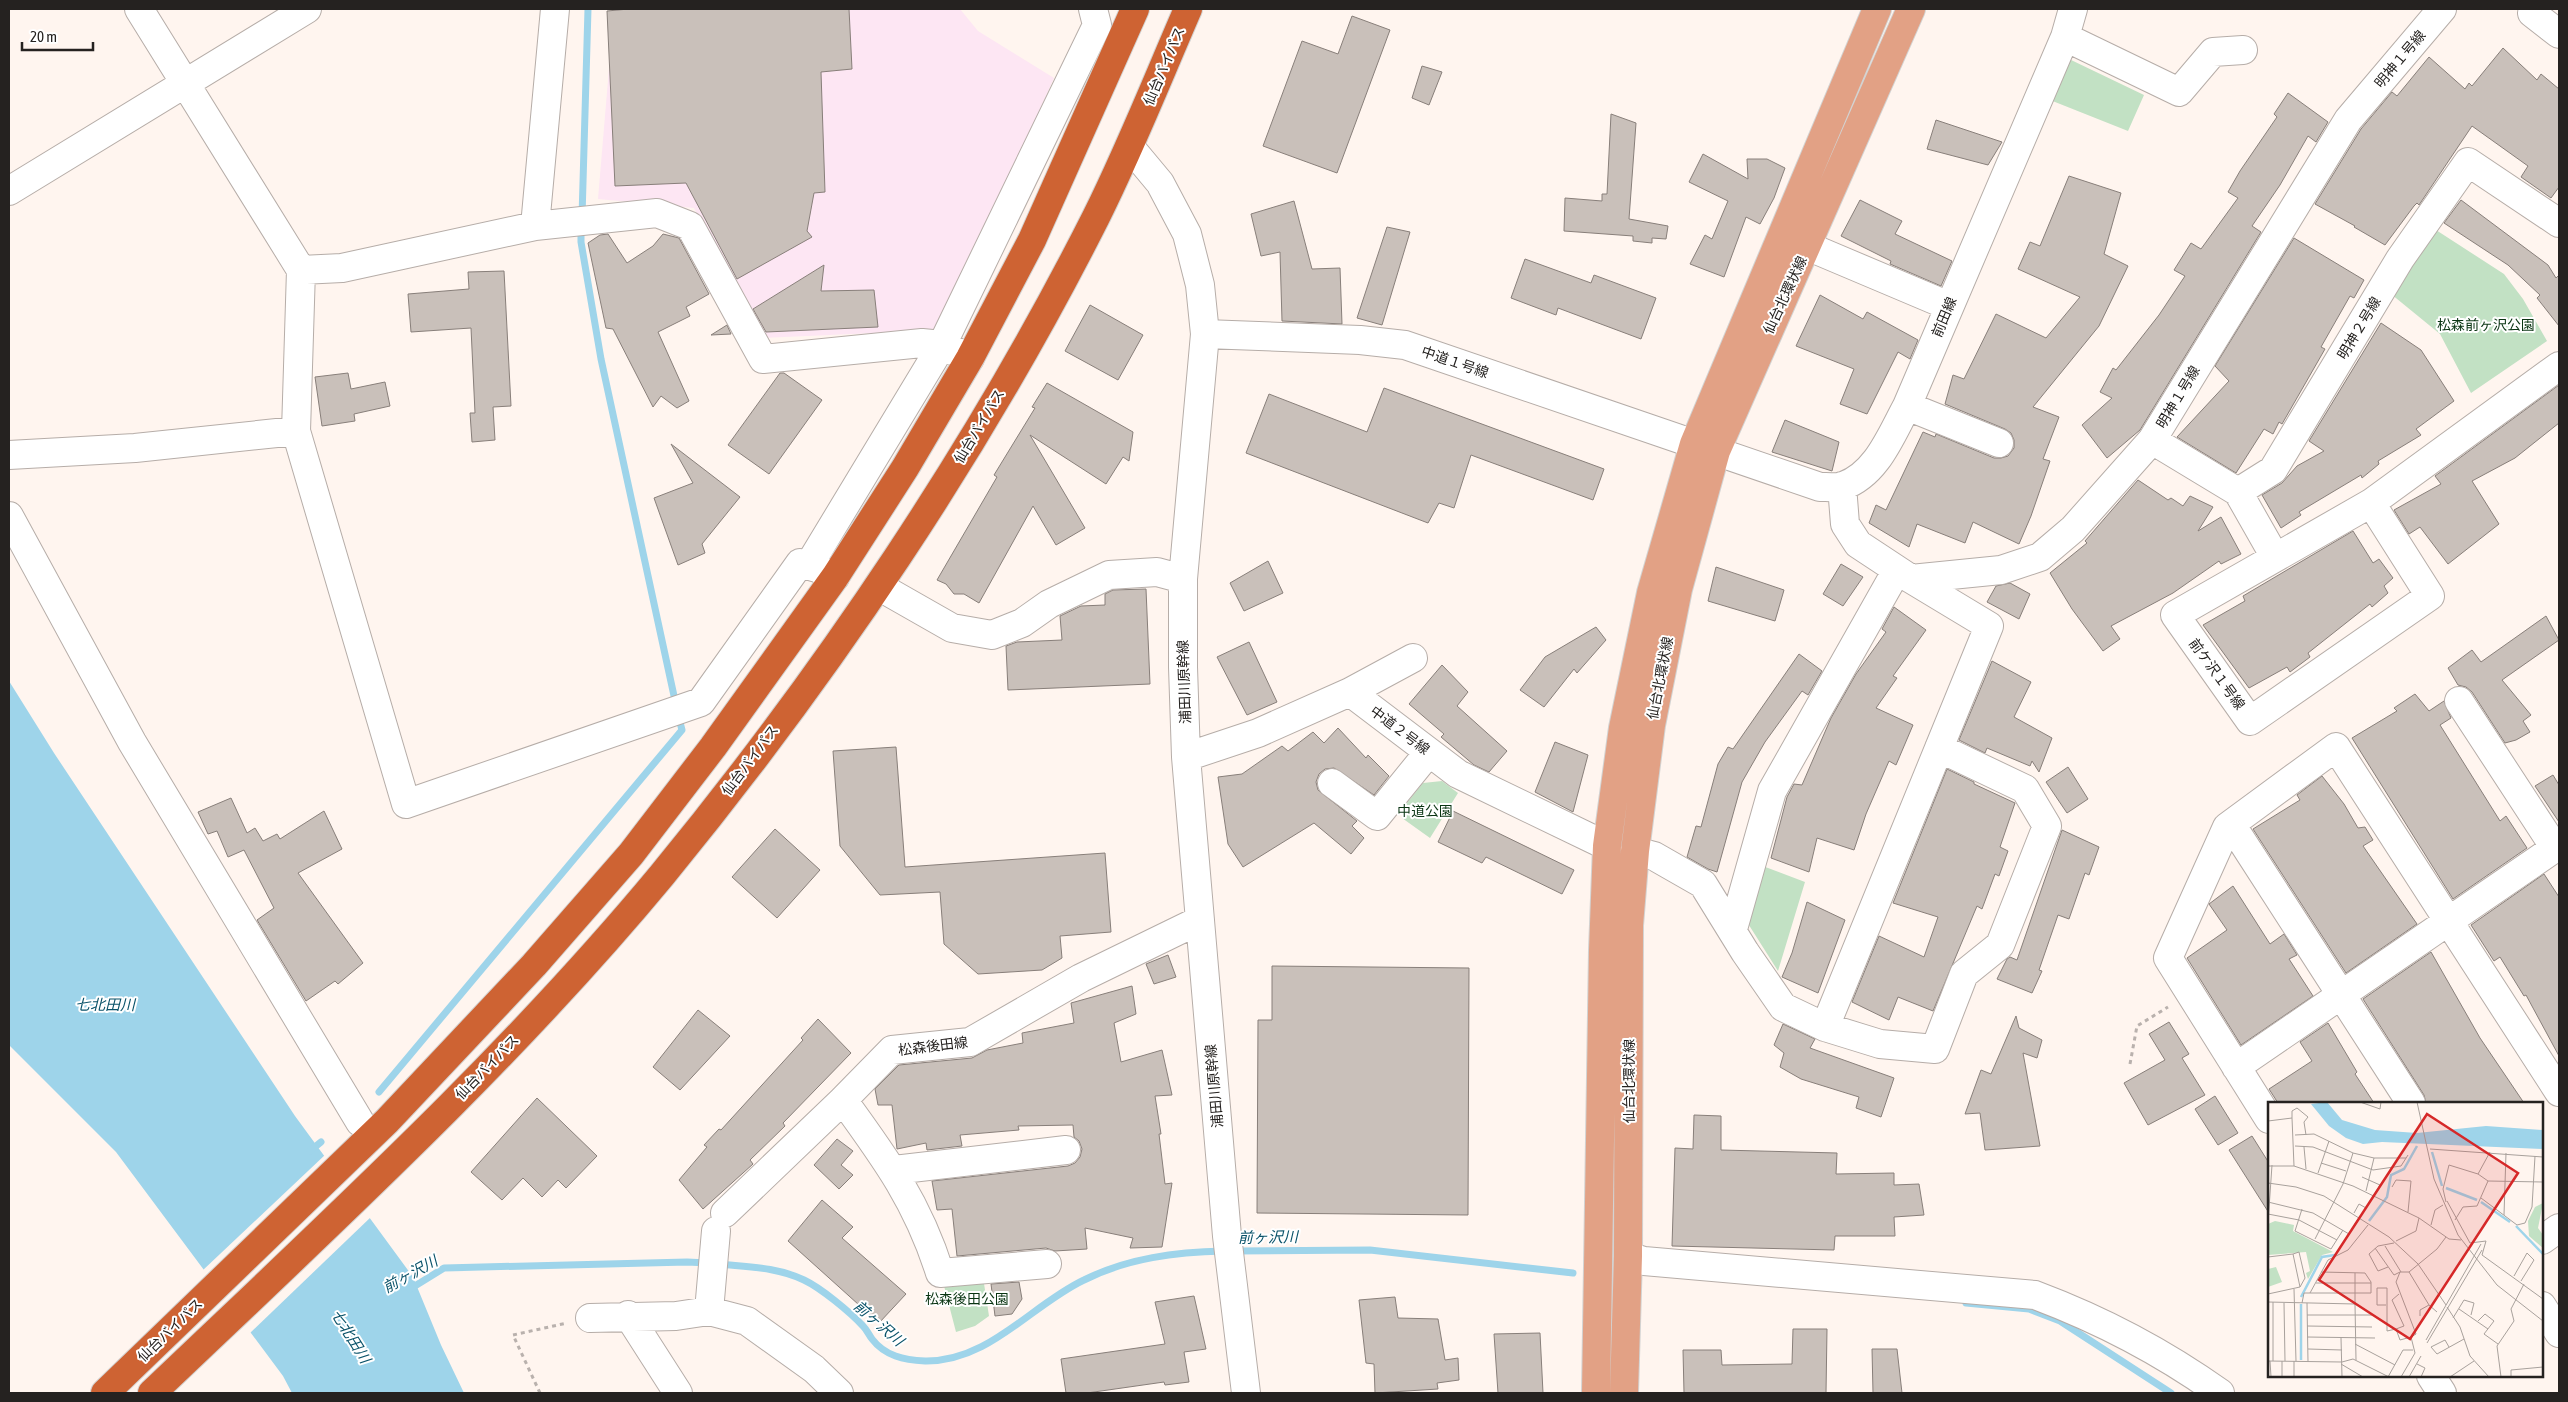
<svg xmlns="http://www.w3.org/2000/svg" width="2568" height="1402" font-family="'Asap Condensed','Noto Sans JP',sans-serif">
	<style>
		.commercial { fill: #fde6f3 }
		.green { fill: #c2e1c4 }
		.water { fill: #9ed4ea }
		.pier { fill: #fff5ef }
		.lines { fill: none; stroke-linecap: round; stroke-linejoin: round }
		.stream { stroke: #9ed4ea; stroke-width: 7 }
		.building { fill: #c9c0ba; stroke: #887f7a }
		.minor-casing { stroke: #b6ada8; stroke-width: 30 }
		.major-casing { stroke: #d3d3d2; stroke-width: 30 }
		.highway-casing { stroke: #d3d3d2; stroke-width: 30 }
		.path { stroke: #b9b1ad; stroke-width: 3; stroke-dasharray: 4 4; stroke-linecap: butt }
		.minor { stroke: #fff; stroke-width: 28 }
		.major { stroke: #e2a185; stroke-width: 28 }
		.highway { stroke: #ce6333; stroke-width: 28 }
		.labels { text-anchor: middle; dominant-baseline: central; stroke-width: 4; stroke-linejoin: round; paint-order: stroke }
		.street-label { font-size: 14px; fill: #252220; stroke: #fff }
		.park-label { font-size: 14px; fill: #093412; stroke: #fff }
		.water-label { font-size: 15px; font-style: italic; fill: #095269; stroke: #fff }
		.inset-river { fill: none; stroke: #9ed4ea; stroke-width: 2.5 }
		.inset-road { fill: none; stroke: #a8a19c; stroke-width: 1 }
		.view { fill: #d62828; fill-opacity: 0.15; stroke: #d62828; stroke-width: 2.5 }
		.inset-edge { fill: none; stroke: #252220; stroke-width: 2.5 }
	</style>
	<rect width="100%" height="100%" fill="#fff5ef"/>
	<path class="commercial" d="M614,9H960L978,31L1054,78L942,330L760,338L694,208L598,199Z"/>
	<path class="green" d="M2069,59L2144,95L2128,131L2050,100Z
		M2436,230L2504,274L2523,299L2547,341L2471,393L2440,334L2391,294Z
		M1442,781L1458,793L1430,838L1402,818V809L1423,783Z
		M1760,865L1805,882L1778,971L1747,922Z
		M983,1277L989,1316L975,1326L956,1332L943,1282Z"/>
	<path class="water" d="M9,681L54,753L295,1116L413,1277L441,1345L464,1393H292L283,1376L116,1152L9,1045Z"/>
	<path class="pier" d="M326,1154L372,1216L249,1334L202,1271Z"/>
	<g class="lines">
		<path class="stream" d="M582,217L588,9
			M581,228V242L601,359L676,705
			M379,1092L682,730L678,715
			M310,1151L321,1142
			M1235,1251L1370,1250L1573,1273
			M719,1264C748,1267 777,1267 804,1280C821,1288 850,1312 863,1326C867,1330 869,1335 872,1339C885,1356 904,1360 925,1361C989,1362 1031,1305 1084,1280C1128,1258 1176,1252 1224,1251
			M410,1289L444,1268L687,1262L708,1263
			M1966,1303L2029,1309L2060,1321L2171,1393"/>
	</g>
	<path class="building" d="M629,9H849L852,69L821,72L825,192L814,193L807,231L812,237L737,279L686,183L615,186L607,11Z
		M1352,16L1390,30L1337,173L1263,146L1302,41L1338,54Z
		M2503,48L2537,80L2541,74L2559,89V187L2551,198L2521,177L2528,166L2472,126L2419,205L2417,203L2414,206L2385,245L2354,227L2355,226L2315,204L2361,129L2392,92L2397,96L2429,57L2465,89L2469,83L2472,86Z
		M1422,66L1442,72L1429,105L1412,98Z
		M2288,93L2328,122L2316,142L2308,136L2280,185L2252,226L2261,232L2140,430L2107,458L2082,425L2112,398L2100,392L2113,368L2116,370L2159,315L2185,276L2174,270L2191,243L2201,249L2238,198L2228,192L2240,171L2277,117L2274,114Z
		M1611,114L1636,123L1629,219L1668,226L1666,239L1652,238V243L1633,241V236L1564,231L1565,198L1602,201V194H1607Z
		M1936,120L2002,142L1988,165L1927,149Z
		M1703,154L1748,179L1747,159H1767L1785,168L1774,198L1760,224L1746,217L1724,277L1690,264L1705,235L1712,239L1728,201L1689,182Z
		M2069,176L2121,193L2104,254L2128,266L2099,326L2033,407L2059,417L2043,459L2050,461L2031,516L2019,544L1973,522L1965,543L1917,524L1909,547L1869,523L1876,505L1886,510L1923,432L1935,437L1936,434L1994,458H2001L2008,456L2014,448V440L2011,433L2005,429L1945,404L1953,375L1964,379L1996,314L2046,338L2080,297L2018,269L2030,242L2040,246Z
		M1860,200L1902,221L1895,234L1952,261L1941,286L1890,264L1891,261L1841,236Z
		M2461,200L2548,265L2556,278L2559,275V326L2537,298L2540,295L2508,265L2444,223Z
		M1294,201L1312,269L1340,268L1342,324L1282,321L1280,252L1261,256L1251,214Z
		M1387,227L1410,232L1382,325L1357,318Z
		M608,234L627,263L653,246L663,234L679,238L709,294L686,307L690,316L658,332L689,401L677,408L661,396L653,407L613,329L606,328L588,243L600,235Z
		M2294,238L2364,280L2354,298L2350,296L2321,347L2325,349L2282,424L2279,422L2273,434L2264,429L2236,473L2177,437L2229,381L2215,366Z
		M1525,259L1591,283L1594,275L1656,298L1641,339L1558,308L1556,315L1511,298Z
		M824,265L821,291L874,290L878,327L766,332L753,309Z
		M504,271L511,406L493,407L495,440L472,442L470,413H475L471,328L411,332L408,294L469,289L468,272Z
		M1820,295L1863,319L1867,312L1918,340L1910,359L1898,352L1867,414L1840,404L1854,369L1796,346Z
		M1090,305L1143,335L1118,380L1065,351Z
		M2381,323L2421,350L2454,401L2416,429L2421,435L2378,461L2379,464L2362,478L2361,475L2299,512L2301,515L2281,528L2262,495L2282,483L2297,466L2324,451L2309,441Z
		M727,325L731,334L711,335Z
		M348,373L351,389L385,382L390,406L354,414L355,421L322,426L315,377Z
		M780,373H784L822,400L769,474L728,445Z
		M1047,383L1133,432L1129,461L1123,457L1106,484L1030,435L1085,528L1056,545L1033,506L979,603L964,594H954L946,584L937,580L997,477L994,475L1035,408L1032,407Z
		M2559,385V423L2515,458L2472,481L2499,524L2448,564L2420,527L2409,534L2394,510L2441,484L2435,476Z
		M1384,388L1604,469L1593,500L1471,455L1454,508L1439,503L1428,523L1246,453L1269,394L1367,432Z
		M1785,420L1839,442L1832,471L1772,452Z
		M671,444L740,497L702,544L705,553L678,565L654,498L693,483Z
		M2138,480L2168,500L2171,498L2183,506L2190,496L2213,507L2198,531L2221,517L2241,554L2221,564L2219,561L2173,593L2111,626L2120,639L2103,651L2072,609L2050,573L2087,543L2085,541Z
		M2353,531L2373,563L2379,559L2393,578L2384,586L2388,593L2372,607L2370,604L2308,653L2310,657L2290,672L2287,667L2249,688L2203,625L2245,601L2243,596Z
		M1268,561L1283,593L1244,611L1230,583Z
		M1841,564L1863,577L1843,606L1823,594Z
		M1716,567L1784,590L1775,621L1708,601Z
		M2010,583L2030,594L2019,619L1987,602L1996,586Z
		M1146,589L1150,684L1008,690L1006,646L1017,642L1062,640L1060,616L1081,606L1105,605V594L1113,590Z
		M1894,607L1926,630L1893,676L1897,678L1876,708L1913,725L1896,765L1889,761L1866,814L1854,850L1817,838L1809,872L1771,858L1787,797L1794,784L1802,785L1831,718L1856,674L1886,632L1882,629Z
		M2546,616L2559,640L2502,680L2531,715L2523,721L2530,732L2516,740L2505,743L2472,692L2466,687L2458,685L2448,668L2472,650L2481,662Z
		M1596,627L1606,640L1577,673L1574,669L1544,707L1520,690L1545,657Z
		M1249,642L1277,702L1247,715L1217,657Z
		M1799,654L1822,671L1808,695L1802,691L1765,742L1742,782L1717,872L1708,869L1687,857L1696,826L1701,827L1718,764L1728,747L1733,749Z
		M1992,661L2031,682L2014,717L2052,738L2039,772L2032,761L2030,766L1987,748L1985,753L1959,740Z
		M1442,665L1468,692L1457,706L1507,751L1489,772L1474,765L1441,737L1444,734L1409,704Z
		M2415,694L2429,711L2444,701L2451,718L2440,725L2500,821L2506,816L2527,848L2453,899L2352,738L2397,711L2394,708Z
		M1338,728L1366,758L1368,755L1389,776L1374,795L1334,768L1325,769L1319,774L1316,782L1318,790L1357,821L1352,826L1364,838L1351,854L1314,823L1243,867L1228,844L1218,777L1242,774L1282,746L1288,751L1313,732L1324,743Z
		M1555,742L1588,755L1573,812L1535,792Z
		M896,747L905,867L1105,853L1111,932L1060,936L1062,958L1042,970L978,974L944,944L940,892L880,895L840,846L833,751Z
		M2068,767L2088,799L2067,813L2046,782Z
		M1947,769L1974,782V784L2015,803L2000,847L2008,851L1999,876L1995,874L1982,909L1977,906L1933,1011L1898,997L1889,1020L1852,1002L1879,936L1924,957L1938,917L1893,903Z
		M2553,775L2559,785V822L2535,786Z
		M2322,776L2344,804L2358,828L2365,827L2373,840L2363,846L2417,924L2346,973L2253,829L2300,800L2297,795Z
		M231,798L247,833L255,828L263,841L277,834L280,839L324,811L342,849L298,873L363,963L338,984L335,981L306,1001L257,920L274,908L244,850L228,857L217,831L208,834L198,812Z
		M1453,811L1574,870L1562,894L1486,857L1482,863L1438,842Z
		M775,829L820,870L777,918L732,877Z
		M2062,830L2099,847L2089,875L2085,873L2069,919L2058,915L2039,970L2042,971L2032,993L1997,979L2007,959L2010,957L2017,960Z
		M2544,874L2559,897V1056L2526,995L2524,996L2500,957L2494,961L2471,925Z
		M2233,886L2270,944L2284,934L2297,955L2289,959L2313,996L2241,1045L2187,958L2227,930L2209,904Z
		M1807,902L1845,920L1818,993L1782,977L1792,953Z
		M2431,952L2480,1038L2524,1103H2426L2424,1095L2363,999Z
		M1168,955L1176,977L1154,984L1146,964Z
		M1272,966L1469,968L1468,1215L1257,1213L1258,1020H1272Z
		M1132,986L1136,1014L1114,1023L1121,1062L1162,1050L1172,1095L1155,1096L1161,1134H1159L1165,1184L1172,1183L1162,1247L1130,1248L1133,1238L1085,1228L1087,1249L1055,1251L1046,1248L957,1256L952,1209L937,1210L932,1181L1068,1166L1075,1163L1080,1157L1082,1149L1079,1141L1074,1137L1073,1125L1018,1126L1019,1130L960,1135L962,1146L927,1150L926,1143L897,1149L892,1105H878L875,1089L899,1065L972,1058L987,1050L1023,1043L1022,1033L1074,1023L1071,1003Z
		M698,1010L730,1036L680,1090L653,1067Z
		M2016,1016L2019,1028L2042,1040L2037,1058L2023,1053L2040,1146L1985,1150L1980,1113L1965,1114L1981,1070L1991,1074Z
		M818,1019L851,1053L783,1123L785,1126L750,1160L753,1164L703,1209L679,1180L707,1147L704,1145L719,1129L721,1130L803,1040L801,1038Z
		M2169,1022L2189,1054L2182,1058L2205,1095L2148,1125L2124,1083L2165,1060L2149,1034Z
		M2328,1023L2357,1072L2355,1074L2374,1103H2278L2269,1089L2312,1061L2300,1042Z
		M1783,1024L1815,1039L1810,1048L1894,1078L1881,1117L1856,1108L1859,1097L1801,1079L1780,1067L1784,1053L1774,1045Z
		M2215,1096L2238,1133L2218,1145L2195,1109Z
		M537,1098L597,1156L566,1188L558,1180L542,1197L523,1178L502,1200L471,1172Z
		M1694,1115L1721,1116V1150L1837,1153L1836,1174L1894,1173V1185L1919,1184L1924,1215L1894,1217L1895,1236H1835L1834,1250L1672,1246L1675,1148L1693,1149Z
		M2252,1136L2269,1163V1213L2229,1150Z
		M837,1139L853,1151L841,1165L853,1175L839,1189L814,1165Z
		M822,1200L853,1227L842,1238L906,1294L879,1323L788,1241Z
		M1019,1282L1022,1299L1012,1314L995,1316L991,1284Z
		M1194,1296L1206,1349L1184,1352L1189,1382L1165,1385L1164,1382L1087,1393H1066L1061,1359L1165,1344L1155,1302Z
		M1395,1297L1398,1318L1438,1319L1445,1360L1458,1358L1459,1380L1437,1383L1438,1389L1375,1393L1374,1364L1366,1363L1359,1300Z
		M1793,1329H1827L1826,1393H1684L1683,1350H1721L1722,1365L1792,1364Z
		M1540,1333L1543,1393H1498L1494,1334Z
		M1872,1349H1897L1902,1393H1873Z"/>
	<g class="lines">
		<defs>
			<path id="minor" d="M139,9L301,270L342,268L535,226L657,213L690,226L763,359L922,343L942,345L970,358
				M2532,13L2559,34
				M2065,37L2179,92L2213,52L2243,50
				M1130,147L1160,183L1187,234L1200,285L1205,334L1183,579V667L1186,757L1227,1236L1246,1393
				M9,191L307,9
				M535,226L555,9
				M1807,246L1949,306
				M301,270L296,431L406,804L701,702L800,563L817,568L835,577
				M1205,334L1360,340L1405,345L1820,487C1827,487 1837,488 1843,486C1877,474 1891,435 1907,406L2065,37L2073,9
				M1907,406L1999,443
				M2152,440L2238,492L2273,470L2400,259L2468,162L2559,223
				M9,455L135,448L296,431
				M1842,486L1845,524L1858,544L1911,579L2001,570L2040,557L2073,529L2152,440L2348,120L2442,9
				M2238,492L2275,557
				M2371,503L2430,596L2250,721L2175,615L2371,503L2559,366
				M9,516L132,742L360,1122
				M809,565L942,345L1097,25L1093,9
				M880,587L952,628L992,635L1022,623L1049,604L1109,575L1157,572L1183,579
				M1350,692L1413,658
				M2459,701L2555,848
				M1186,757L1258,733L1350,692L1458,774L1607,846
				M1332,783L1377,816L1429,752
				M2231,824L2411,1103
				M1635,851L1654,856L1703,884L1745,952L1783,1007L1825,1027L1880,1044L1935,1049L1964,974L2000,945L2047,826L2025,789L1939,748
				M1733,929L1772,791L1897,570
				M1825,1027L1989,626L1911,579
				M2236,1067L2555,848L2559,849
				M2269,1119L2168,958L2227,827L2336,747L2559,1092
				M894,1170L1066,1150
				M725,1213L843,1100
				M2542,1240L2559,1228
				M1628,1256L1644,1261L2035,1295C2099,1319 2164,1353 2220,1393
				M1047,1264L940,1273C918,1203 886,1159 843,1100L892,1050L970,1042L1081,978L1200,920
				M2542,1306L2559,1333
				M709,1311L716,1231
				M628,1315L678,1393
				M590,1318L676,1316L709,1311L747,1321L814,1369L839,1393
				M2431,1376L2442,1393"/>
			<path id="major" d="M1596,1393L1603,950L1607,846L1623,728L1651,593L1694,444L1877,9
				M1624,1393L1628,1256L1629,925L1635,851L1651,725L1678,589L1716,451L1911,9"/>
			<path id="highway" d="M105,1393L387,1121L534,965L631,854L713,747L835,577L905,468L970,358L1032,240L1135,9
				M152,1393C327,1226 507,1062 662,875C827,674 979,449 1096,217C1130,149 1158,78 1188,9"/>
		</defs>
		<use href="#minor" class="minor-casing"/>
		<use href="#major" class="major-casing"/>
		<use href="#highway" class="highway-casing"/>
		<path class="path" d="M2130,1064L2137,1026L2168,1007
			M540,1393L513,1335L567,1323"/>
		<use href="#minor" class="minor"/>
		<use href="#major" class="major"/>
		<use href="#highway" class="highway"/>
	</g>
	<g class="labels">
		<g class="street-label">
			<text transform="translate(2400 59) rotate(-50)">明神１号線</text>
			<text transform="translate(1164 66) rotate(-67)">仙台バイパス</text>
			<text transform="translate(1785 295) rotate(-65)">仙台北環状線</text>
			<text transform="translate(1944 317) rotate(-67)">前田線</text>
			<text transform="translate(2359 328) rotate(-59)">明神２号線</text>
			<text transform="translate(1455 362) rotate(19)">中道１号線</text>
			<text transform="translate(2178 397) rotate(-59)">明神１号線</text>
			<text transform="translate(979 426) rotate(-59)">仙台バイパス</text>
			<text transform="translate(2217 674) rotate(54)">前ケ沢１号線</text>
			<text transform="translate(1660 678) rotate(-79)">仙台北環状線</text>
			<text transform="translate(1184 682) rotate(-92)">浦田川原幹線</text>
			<text transform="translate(1400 730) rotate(37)">中道２号線</text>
			<text transform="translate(750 760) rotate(-53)">仙台バイパス</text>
			<text transform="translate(933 1046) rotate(-7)">松森後田線</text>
			<text transform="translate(487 1067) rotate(-46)">仙台バイパス</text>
			<text transform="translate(1629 1081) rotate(-90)">仙台北環状線</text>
			<text transform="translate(1214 1086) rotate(-95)">浦田川原幹線</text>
			<text transform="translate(170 1330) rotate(-44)">仙台バイパス</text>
		</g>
		<g class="park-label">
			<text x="2486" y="325">松森前ヶ沢公園</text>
			<text x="1425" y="811">中道公園</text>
			<text x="967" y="1299">松森後田公園</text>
		</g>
		<g class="water-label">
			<text x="105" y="1004">七北田川</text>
			<text transform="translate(1268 1237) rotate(-1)">前ヶ沢川</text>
			<text transform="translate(410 1274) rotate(-29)">前ヶ沢川</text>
			<text transform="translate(879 1323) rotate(41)">前ヶ沢川</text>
			<text transform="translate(351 1336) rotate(58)">七北田川</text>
		</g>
	</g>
	<g transform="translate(2268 1102)">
		<rect width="275" height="275" fill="#fff5ef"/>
		<path d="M275,101L270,126L275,133V146L261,134L260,119L267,105ZM7,119L26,123L25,129L65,150L54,153L40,177L38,171L42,169L38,150L0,153V122ZM8,165L14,180L0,185V167Z" fill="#c2e1c4"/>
		<path d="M59,0L74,18L107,28L149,31L218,24L275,28V47L114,40L95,42L78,36L61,24L43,2Z" fill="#9ed4ea"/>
		<path class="inset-river" d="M164,50L174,84M178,86L209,98M213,100L242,120M101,119L119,95L123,73L136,67L149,44M248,124L275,152M33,195L54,155L67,153M33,202V258"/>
		<path class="inset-road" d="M92,0L112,7L113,0M149,0L166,77L190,133L229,183L275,219M24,16V9L29,6L40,15L36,20L38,33M0,19L24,16L26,64M27,33L46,32L85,51L106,56H138M27,44L45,45L105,68L133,64L140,53M36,45L38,67M162,47L275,55M53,61L78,69M0,64H26L85,84L151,116L181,137L193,138M50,71L61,39M210,72L222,50M0,81L28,85L56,94L121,135L150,162L178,203M124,85L128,78L143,79L140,110M98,89L106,56M213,96L249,123L257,121L264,105L267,54M179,99L202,141L218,139L214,153L275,197M0,100L45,111L81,132L90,117M178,100L175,87L181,63L210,72L220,79M34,107L27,129L63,147L75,128M86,111L91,102L98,106L112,83L94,75M0,112L31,118L69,138M236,113L238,51M187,118L195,105L209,104L220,79L275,80M0,121L4,63M163,123L167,108L175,103M47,137L75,82L85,51M128,139L148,129L151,116M117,144L133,170M107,146L126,173L132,170M25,152L31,150L37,176L32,185M0,155L25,152L32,185L0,192M120,165L110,169L101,152L110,144L126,141M246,174L259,151L266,158L253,179M48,181H103M26,187L28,259M42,191L60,158L80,148L100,123M131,192L124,198L136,224L128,227L132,238L143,235M0,200L87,202L88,258M5,200V259M16,201L17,259M34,201L36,191H103V180L97,171L53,170M39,201L40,260M87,202V171M118,203H109V186H119V229L128,227M179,205L192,225L202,254L221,275M191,207L220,227M169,210L161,203L141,170L169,147L178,135M39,213H105M152,214V208L161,203M185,216L196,198L206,201L203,213M210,219L217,212L226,219L216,232L230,242M39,224L104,225M39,235L107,236M73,236L74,275M158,238L213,142M159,241L214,148M87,242L127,263M181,245L177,238L163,245L169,252L196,237M40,247L74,248M0,259L74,260L85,257L121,275M2,259L3,275M14,259V275M26,259V275M73,262L95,275M149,262L157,266L153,275M120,275L135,248H145M133,275L147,251L143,235L148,232L128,180L132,170H141M141,275L153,254M182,275L206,259M233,275L229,244L246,219L243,207L256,182M243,275V268L275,265"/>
		<path class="view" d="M159,12L250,71L142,237L51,178Z"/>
		<rect width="275" height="275" class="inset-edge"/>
	</g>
	<rect width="2568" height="1402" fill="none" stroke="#252220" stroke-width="20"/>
	<path d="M22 42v8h71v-8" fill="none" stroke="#252220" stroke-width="2.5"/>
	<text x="30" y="42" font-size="15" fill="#252220" stroke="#ffffff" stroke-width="4" paint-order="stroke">20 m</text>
</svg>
